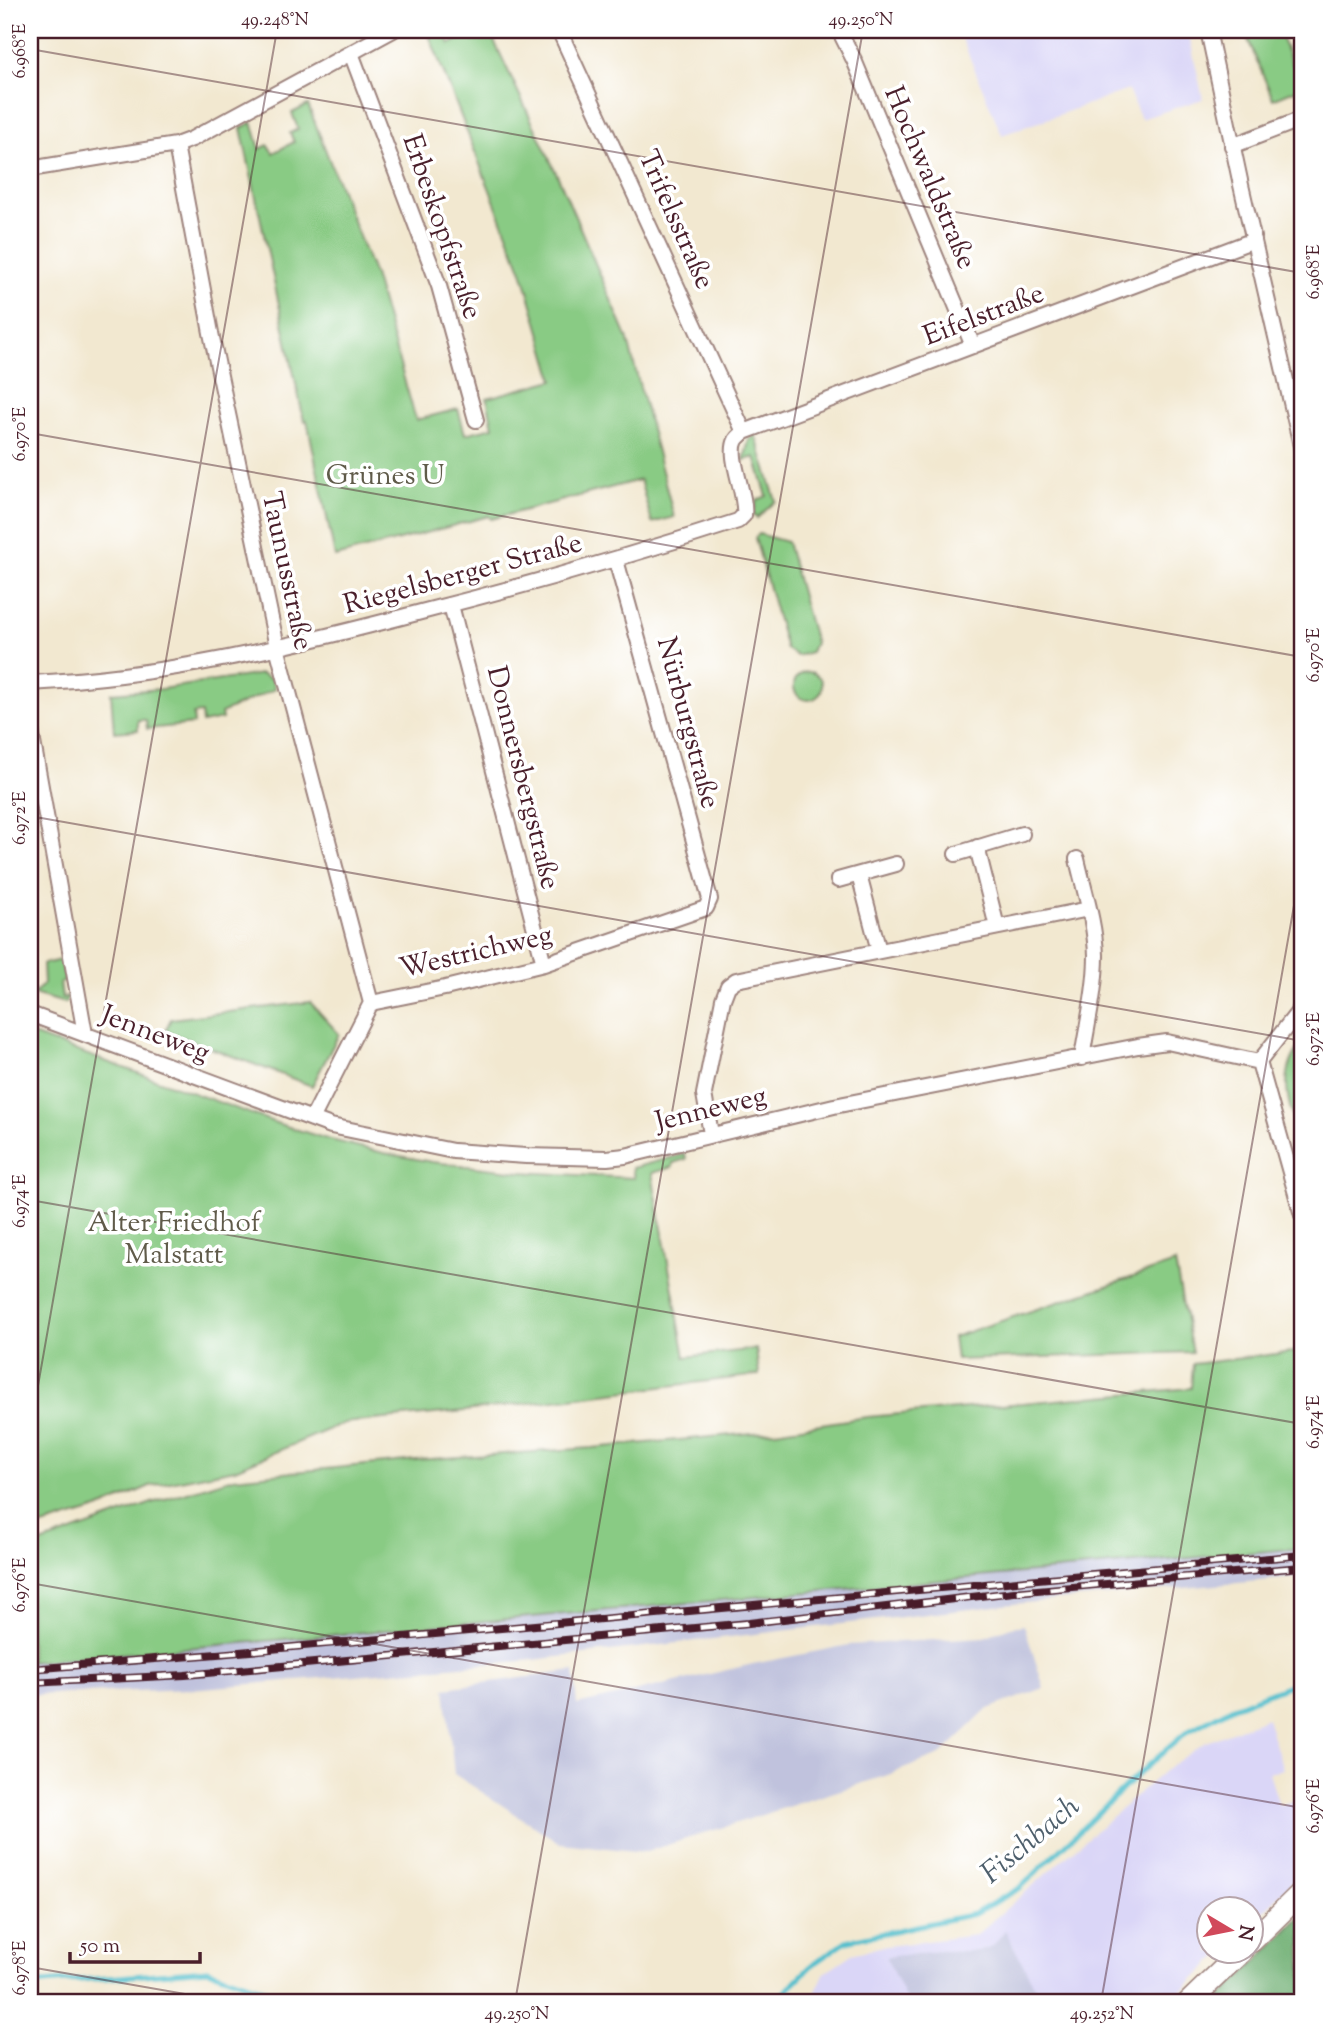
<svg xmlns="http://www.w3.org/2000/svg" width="1332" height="2032" font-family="'Sorts Mill Goudy',serif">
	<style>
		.built { fill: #dad6f7 }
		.industrial { fill: #c0c2dd }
		.green { fill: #89cb84; stroke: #6a7558; stroke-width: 2 }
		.forest { fill: #6eaf72; stroke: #5c674e; stroke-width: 2 }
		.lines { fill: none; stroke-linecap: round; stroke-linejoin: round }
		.stream { stroke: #53bfcd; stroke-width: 5 }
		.minor-casing { stroke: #9e847e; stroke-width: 18 }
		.secondary-casing { stroke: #9e847e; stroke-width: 24 }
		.minor { stroke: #fff; stroke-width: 14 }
		.secondary { stroke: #fff; stroke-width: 21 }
		.rail-casing { stroke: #4a1f2b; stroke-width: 8 }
		.rail { stroke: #fff; stroke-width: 5; stroke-dasharray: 16; stroke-linecap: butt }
		.ticks { fill: none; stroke: #4a1f2b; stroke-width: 2; stroke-opacity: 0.45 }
		.labels { text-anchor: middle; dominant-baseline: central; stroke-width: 7; stroke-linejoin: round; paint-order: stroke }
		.street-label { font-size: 28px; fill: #4a1f2b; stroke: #fff }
		.park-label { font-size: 28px; fill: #605b4a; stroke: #fff }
		.water-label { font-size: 30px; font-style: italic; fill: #4e5f6c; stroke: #fff }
		.neatline { fill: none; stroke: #4a1f2b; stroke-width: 2.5 }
		.ticks-label { font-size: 18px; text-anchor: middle; fill: #4a1f2b }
	</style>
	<rect width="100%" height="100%" fill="#fff"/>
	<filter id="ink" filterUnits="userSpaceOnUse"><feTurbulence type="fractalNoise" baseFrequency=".0143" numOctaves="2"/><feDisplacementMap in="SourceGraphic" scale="14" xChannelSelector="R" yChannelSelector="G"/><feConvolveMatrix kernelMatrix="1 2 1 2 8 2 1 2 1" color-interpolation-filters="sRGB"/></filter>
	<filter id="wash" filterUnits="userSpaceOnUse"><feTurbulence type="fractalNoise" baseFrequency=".00686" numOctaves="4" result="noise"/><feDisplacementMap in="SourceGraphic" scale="28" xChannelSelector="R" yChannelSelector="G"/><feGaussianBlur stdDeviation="1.57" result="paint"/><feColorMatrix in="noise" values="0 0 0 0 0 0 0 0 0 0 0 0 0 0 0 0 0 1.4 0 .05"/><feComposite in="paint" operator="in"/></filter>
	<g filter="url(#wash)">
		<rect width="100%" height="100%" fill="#f2e8d0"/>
		<path class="built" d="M965,30H1188L1203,99L1141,119L1128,90L1002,135L959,32Z
			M1267,1718L1283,1769L1269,1773L1279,1805L1294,1801L1302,1821V1872L1252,1923V1910H1210V1952H1223L1170,2002H811L825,1972L852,1954L879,1947L976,1935L1163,1772L1204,1743Z"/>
		<path class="industrial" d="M1302,1548V1577L1013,1604L533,1660L191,1689L30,1695V1662Z
			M1024,1625L1044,1688L988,1709L940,1755L885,1776L645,1852L560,1843L454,1774L445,1688L574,1671L577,1705L753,1664L849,1645L984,1637L1011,1627Z
			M1005,1930L1043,2002H907L886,1957L939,1951H978L993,1946Z"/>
		<path class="green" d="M427,30H444L450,44L478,30H489L559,179L627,337L674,517L652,523L640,480L491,519L489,516L335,557L307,420L304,421L241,128L252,122L260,149L268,145L273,153L294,142L290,133L298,129L292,113L308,105L374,275L416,420L458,409L465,434L493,427L487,398L554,380L523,274Z
			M1244,30H1278L1302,87L1273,99Z
			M755,434L776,501L757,518L753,514L757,500L767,496L755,457L744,460L749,440Z
			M759,534L787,542L815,643L811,652L797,656L786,649L755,538Z
			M794 686a14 14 0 1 1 28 0a14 14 0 1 1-28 0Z
			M261,674L272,679L275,689L221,713L222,719L202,723L201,713L193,714L194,724L147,729L146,720H138V730L114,732L111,693L161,689Z
			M61,960L65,981L60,983L62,998L68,997L65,1003L33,994L44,984L43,964Z
			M310,1002L339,1034L312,1086L165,1031L171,1019Z
			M30,1034L279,1124L327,1139L384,1153L432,1162L520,1172L634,1178L632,1168L685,1154L686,1159L673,1163V1167L652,1173L685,1357L756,1349L759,1375L465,1411L344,1423L235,1469L150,1486L98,1509L30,1530Z
			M1302,1044V1149C1292,1112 1274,1078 1302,1044Z
			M1175,1263L1192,1352L956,1360L953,1337Z
			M1302,1351V1548L30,1662V1547L152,1503L233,1478L416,1460L592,1448L775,1431L867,1417L1191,1388L1193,1364Z"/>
		<path class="forest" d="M1302,1915V2002H1216Z"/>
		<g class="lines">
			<path class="stream" d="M30,1984L208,1970L302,2002
				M775,2002L812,1965L846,1941L974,1914L1020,1888L1146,1767L1187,1732L1233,1707L1302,1680"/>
		</g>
	</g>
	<g filter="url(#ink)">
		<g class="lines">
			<defs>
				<path id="minor" d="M559,30L744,432
					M839,30L854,60L973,346
					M1208,30L1241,185L1302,450
					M351,53L439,286L476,420
					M176,145L211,333L277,647L371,1003
					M1232,146L1302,119
					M30,169L176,145L192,139L393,30
					M451,605L544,964
					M30,683C163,677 293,646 421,612C528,585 633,555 738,521L744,515C747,495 727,457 736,440C738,437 741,435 744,432L1254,240
					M30,725L85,1034
					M977,847L997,927
					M956,854L1022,834
					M1077,859C1084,890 1095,923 1096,955C1096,989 1087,1025 1082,1058
					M859,875L879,951
					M838,880L896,864
					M371,1003L445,988L544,964L706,908L710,899L616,560
					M30,1014L331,1126L453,1151L526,1156L607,1158L625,1156L834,1106L1138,1046L1167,1042L1259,1062
					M1259,1062L1302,1215
					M1259,1062L1302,1007
					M312,1119L371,1003
					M711,1134L704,1094L723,999L728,986L736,980L1089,909"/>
				<path id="secondary" d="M1252,1941L1302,1892
					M1189,2002L1241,1952"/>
			</defs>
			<use href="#minor" class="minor-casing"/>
			<use href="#secondary" class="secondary-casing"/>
			<use href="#minor" class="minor"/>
			<use href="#secondary" class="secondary"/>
			<defs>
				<path id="rail" d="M30,1669L217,1654L1302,1555
					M30,1683L185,1675L749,1623L1014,1592L1302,1567"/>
			</defs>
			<use href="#rail" class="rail-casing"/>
			<use href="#rail" class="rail"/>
		</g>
	</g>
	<path class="ticks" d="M30,49L1302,273M30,433L1302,657M30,816L1302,1041M30,1200L1302,1424M30,1431L277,30M30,1583L1302,1808M30,1967L231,2002M515,2002L863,30M1101,2002L1302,860"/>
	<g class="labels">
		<g class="street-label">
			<text transform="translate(929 178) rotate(67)">Hochwaldstraße</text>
			<text transform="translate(675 220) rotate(66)">Trifelsstraße</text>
			<text transform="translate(441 227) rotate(71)">Erbeskopfstraße</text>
			<text transform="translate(984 316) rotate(-21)">Eifelstraße</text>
			<text transform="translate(286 571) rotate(78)">Taunusstraße</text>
			<text transform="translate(463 575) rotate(-15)">Riegelsberger Straße</text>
			<text transform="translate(687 723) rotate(75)">Nürburgstraße</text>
			<text transform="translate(522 778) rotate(76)">Donnersbergstraße</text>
			<text transform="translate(476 953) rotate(-13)">Westrichweg</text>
			<text transform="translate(155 1035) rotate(21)">Jenneweg</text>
			<text transform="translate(711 1110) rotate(-14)">Jenneweg</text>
		</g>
		<g class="park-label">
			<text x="385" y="477">Grünes U</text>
			<text x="174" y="1224">Alter Friedhof<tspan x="174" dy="32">Malstatt</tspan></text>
		</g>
		<g class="water-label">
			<text transform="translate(1031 1841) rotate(-40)">Fischbach</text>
		</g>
	</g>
	<rect width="1332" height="2032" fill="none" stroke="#fff" stroke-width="77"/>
	<g transform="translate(1230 1930) rotate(100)"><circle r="33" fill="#ffffff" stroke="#b7a5aa" stroke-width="2"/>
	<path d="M0-5L12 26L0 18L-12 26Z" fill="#d1495b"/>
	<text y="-10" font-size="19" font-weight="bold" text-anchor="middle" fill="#4a1f2b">N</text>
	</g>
	<path d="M70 1952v10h130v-10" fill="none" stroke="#4a1f2b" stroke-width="3.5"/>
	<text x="80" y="1952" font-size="21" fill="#4a1f2b" stroke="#ffffff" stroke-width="5" paint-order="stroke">50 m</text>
	<rect x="38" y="38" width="1256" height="1956" class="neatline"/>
	<g class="ticks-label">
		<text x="275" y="25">49.248°N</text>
		<text x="861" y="25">49.250°N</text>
		<text transform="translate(19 51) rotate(-90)" y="6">6.968°E</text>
		<text transform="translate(1313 272) rotate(-90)" y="6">6.968°E</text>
		<text transform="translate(19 434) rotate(-90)" y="6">6.970°E</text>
		<text transform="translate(1313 655) rotate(-90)" y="6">6.970°E</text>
		<text transform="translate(19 818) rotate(-90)" y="6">6.972°E</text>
		<text transform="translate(1313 1039) rotate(-90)" y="6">6.972°E</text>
		<text transform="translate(19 1201) rotate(-90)" y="6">6.974°E</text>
		<text transform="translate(1313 1422) rotate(-90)" y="6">6.974°E</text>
		<text transform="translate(19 1585) rotate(-90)" y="6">6.976°E</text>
		<text transform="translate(1313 1806) rotate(-90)" y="6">6.976°E</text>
		<text transform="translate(19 1968) rotate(-90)" y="6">6.978°E</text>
		<text x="517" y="2019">49.250°N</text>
		<text x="1102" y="2019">49.252°N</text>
	</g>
</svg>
